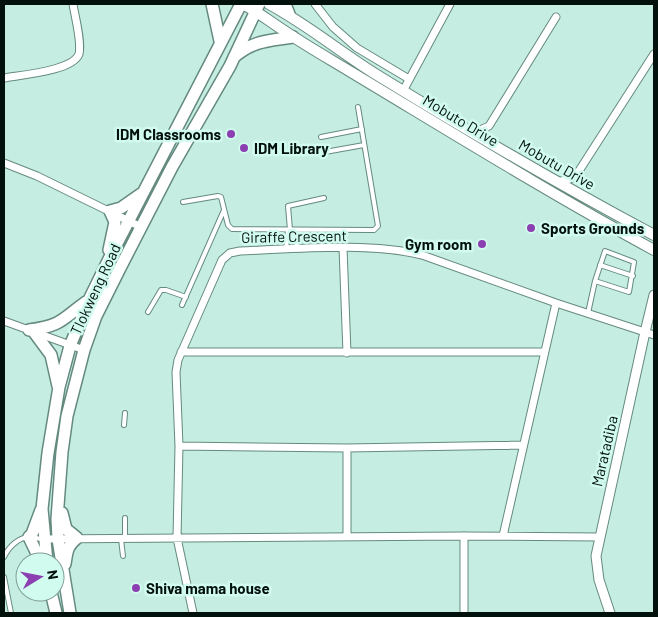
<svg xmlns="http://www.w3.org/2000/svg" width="658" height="617" font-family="Barlow,sans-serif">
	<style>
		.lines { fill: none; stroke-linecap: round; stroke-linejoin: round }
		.service-casing { stroke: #658a80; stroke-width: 6 }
		.minor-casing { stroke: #658a80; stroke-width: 9 }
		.tertiary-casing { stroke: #658a80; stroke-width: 11 }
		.secondary-casing { stroke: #658a80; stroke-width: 12 }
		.primary-casing { stroke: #658a80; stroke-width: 14 }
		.service { stroke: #fff; stroke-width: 4 }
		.minor { stroke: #fff; stroke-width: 7 }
		.tertiary { stroke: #fff; stroke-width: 9 }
		.secondary { stroke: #fff; stroke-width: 10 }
		.primary { stroke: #fff; stroke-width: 11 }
		.poi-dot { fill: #8c3fb0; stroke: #d2fbef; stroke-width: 2 }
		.labels { text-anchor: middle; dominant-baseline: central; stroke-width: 5; stroke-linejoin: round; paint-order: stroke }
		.street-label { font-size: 15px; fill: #03110d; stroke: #d2fbef }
		.poi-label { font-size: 15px; font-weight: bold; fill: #03110d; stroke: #d2fbef; text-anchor: start }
	</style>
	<rect width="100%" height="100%" fill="#c5ede1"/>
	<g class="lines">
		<defs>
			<path id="service" d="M321,137L362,129
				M325,152L364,145
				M183,202L218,196L221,197L228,225L232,229L374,230L378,226L358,107
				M290,230L288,206L324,198
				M292,230L298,249
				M286,250L288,230
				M600,265L633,276
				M182,305L224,210
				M148,312L161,290H166L186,297
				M588,313L595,281L629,292L634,262L605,251L595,281
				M124,425L125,413
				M125,518V538
				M121,539L123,556
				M4,557C8,548 18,537 30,537C34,537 38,539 42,539
				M4,577L11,613"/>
			<path id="minor" d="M315,4L333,27L357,48L409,79
				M4,78C20,75 73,71 79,54C82,42 75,17 73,4
				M403,91L450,4
				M473,133L489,126L556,17
				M4,163L37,176L141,227
				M557,182L570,179L577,174L654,54
				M343,248L347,353
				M4,321L84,350
				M181,352H544
				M179,446L347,448L523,445
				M347,448V537
				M464,536V613
				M503,536L556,303
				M44,539L464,536L599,537
				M193,613L177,538L179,446L176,372L178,360L222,260L230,253L240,251C295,249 368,242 422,255L556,303L654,335"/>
			<path id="tertiary" d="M610,613L599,580L596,556L645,332L654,295"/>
			<path id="secondary" d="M242,4C257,11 269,21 283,30C305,45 328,58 351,72C451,132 551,194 654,250
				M269,4C308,25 340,52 377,75C468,131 560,185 654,235"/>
			<path id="primary" d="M212,4L220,41
				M285,4L289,14
				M234,57C254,40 269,41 293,37
				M109,250L115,222L110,211L121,208L141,194
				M29,330C62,326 62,319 86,302
				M34,332L51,355L58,386
				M62,513L66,529L77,538C67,546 67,551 65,564
				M41,562L29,537L32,534L41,510
				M47,562L42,509L48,453L59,387L70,346L89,300L112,253L241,4
				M51,592L56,613
				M70,613L58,539L57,519L62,452L67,416L84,350L96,316L119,270L172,167L230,66L259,4"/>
		</defs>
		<use href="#service" class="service-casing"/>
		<use href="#minor" class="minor-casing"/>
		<use href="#tertiary" class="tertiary-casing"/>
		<use href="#secondary" class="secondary-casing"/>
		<use href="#primary" class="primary-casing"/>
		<use href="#service" class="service"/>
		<use href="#minor" class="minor"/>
		<use href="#tertiary" class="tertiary"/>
		<use href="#secondary" class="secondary"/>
		<use href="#primary" class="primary"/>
	</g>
	<g class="poi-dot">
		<circle cx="231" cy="134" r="5"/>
		<circle cx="244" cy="148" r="5"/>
		<circle cx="531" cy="228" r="5"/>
		<circle cx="482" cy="244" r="5"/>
		<circle cx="136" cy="588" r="5"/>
	</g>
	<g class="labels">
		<g class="street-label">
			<text transform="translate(461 120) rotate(31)">Mobuto Drive</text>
			<text transform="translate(557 164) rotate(30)">Mobutu Drive</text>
			<text transform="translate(294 236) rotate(-1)">Giraffe Crescent</text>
			<text transform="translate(95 289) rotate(-65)">Tlokweng Road</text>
			<text transform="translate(604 451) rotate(-77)">Maratadiba</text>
		</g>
		<g class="poi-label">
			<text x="221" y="134" text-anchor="end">IDM Classrooms</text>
			<text x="254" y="148">IDM Library</text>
			<text x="541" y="228">Sports Grounds</text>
			<text x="472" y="244" text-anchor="end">Gym room</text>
			<text x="146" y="588">Shiva mama house</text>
		</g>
	</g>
	<rect width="658" height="617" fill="none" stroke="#03110d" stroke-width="10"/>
	<g transform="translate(40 577) rotate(80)"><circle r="24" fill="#d2fbef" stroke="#7f9d95"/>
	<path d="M0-4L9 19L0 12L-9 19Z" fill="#8c3fb0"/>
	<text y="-8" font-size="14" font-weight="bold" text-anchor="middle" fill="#03110d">N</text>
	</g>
</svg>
